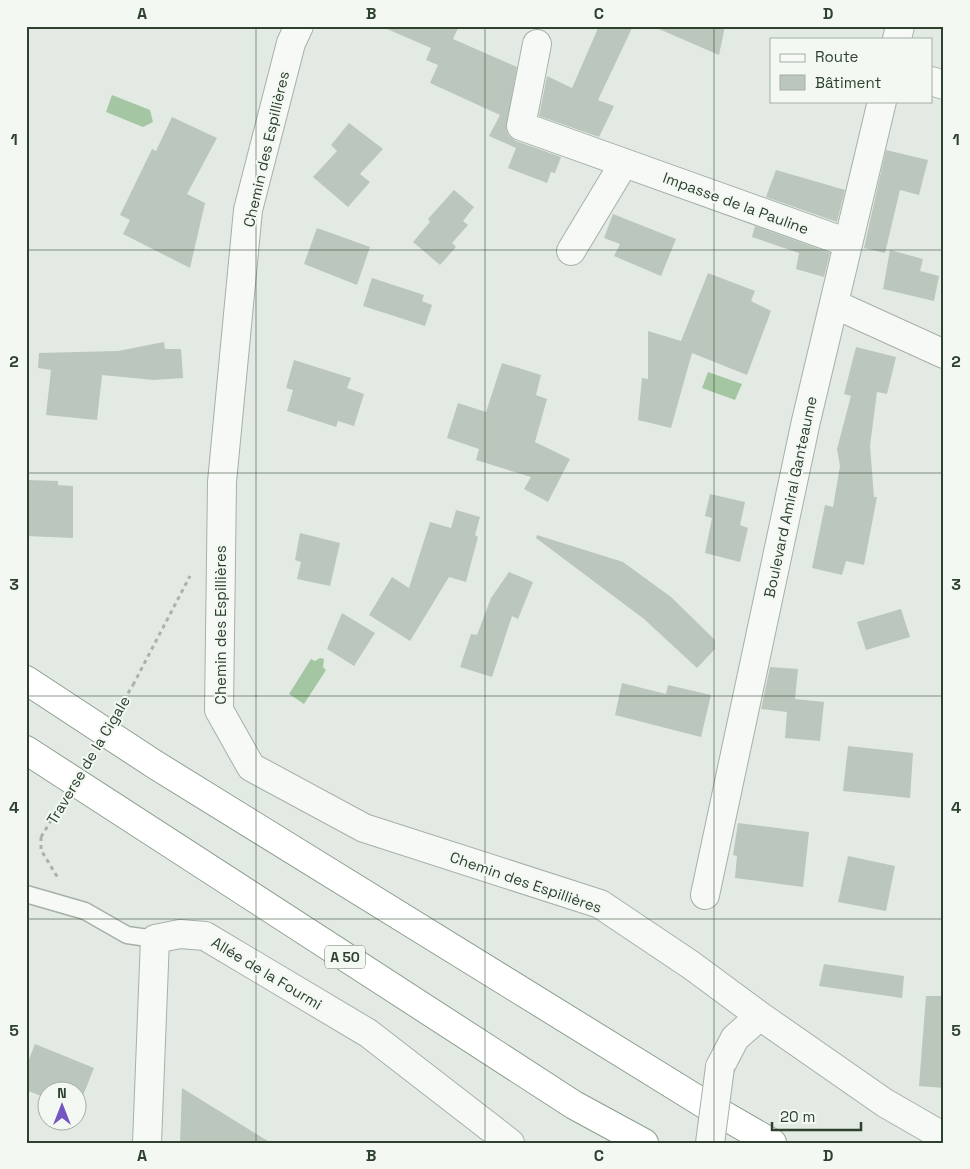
<svg xmlns="http://www.w3.org/2000/svg" width="970" height="1169" font-family="'Space Grotesk',sans-serif">
	<style>
		.water { fill: #a4c6a2 }
		.building { fill: #bbc6bc }
		.lines { fill: none; stroke-linecap: round; stroke-linejoin: round }
		.service-casing { stroke: #a5b1a6; stroke-width: 19 }
		.minor-casing { stroke: #a5b1a6; stroke-width: 30 }
		.tertiary-casing { stroke: #a5b1a6; stroke-width: 30 }
		.motorway-casing { stroke: #8c9f8d; stroke-width: 30 }
		.path { stroke: #aab3aa; stroke-width: 3; stroke-dasharray: 4 4; stroke-linecap: butt }
		.service { stroke: #f6f9f6; stroke-width: 16 }
		.minor { stroke: #f6f9f6; stroke-width: 28 }
		.tertiary { stroke: #f6f9f6; stroke-width: 28 }
		.motorway { stroke: #fff; stroke-width: 28 }
		.tertiary-bridge-casing { stroke: #a5b1a6; stroke-width: 30; stroke-linecap: butt }
		.path-bridge { stroke: #aab3aa; stroke-width: 3; stroke-dasharray: 4 4; stroke-linecap: butt }
		.tertiary-bridge { stroke: #f6f9f6; stroke-width: 28 }
		.grid { fill: none; stroke: #2d412e; stroke-width: 1; stroke-opacity: 0.55 }
		.labels { text-anchor: middle; dominant-baseline: central; stroke-width: 4; stroke-linejoin: round; paint-order: stroke }
		.shield { fill: #f3f8f3; stroke: #687869; stroke-width: 1 }
		.shield-label { font-size: 14px; font-weight: bold; fill: #2d412e }
		.street-label { font-size: 15px; fill: #2d412e; stroke: #f3f8f3 }
		.neatline { fill: none; stroke: #2d412e; stroke-width: 2 }
		.grid-label { font-size: 16px; text-anchor: middle; font-weight: bold; fill: #2d412e }
	</style>
	<rect width="100%" height="100%" fill="#e3eae4"/>
	<path class="water" d="M112,95L150,110L153,122L143,127L106,112Z
		M708,372L742,384L735,400L702,388Z
		M320,658L324,659L323,667L326,670L304,704L289,694L311,659L315,661Z"/>
	<path class="building" d="M380,26H459L453,39L517,67L506,130L509,136L516,141L561,157L555,173L551,172L547,183L508,168L516,148L489,136L500,115L430,83L438,65L426,60L431,48Z
		M599,26H633L598,100L614,106L599,137L539,116L547,76L572,88Z
		M652,26H725L719,55Z
		M172,117L217,138L187,194L205,203L190,268L123,234L130,220L120,215L152,149L156,151Z
		M349,123L383,149L360,174L370,182L348,207L313,177L337,151L331,145Z
		M886,150L928,160L919,195L900,190L885,253L864,248Z
		M776,170L845,190L837,222L766,197Z
		M454,190L474,207L463,221L468,225L452,243L456,247L440,265L413,242L430,222L428,219Z
		M613,214L676,239L661,276L614,256L620,244L604,238Z
		M755,226L830,253L824,277L796,269L799,253L752,237Z
		M317,228L370,247L357,285L304,264Z
		M890,250L923,259L920,271L939,276L934,301L883,289Z
		M708,273L755,291L751,301L771,311L747,375L692,353L671,428L638,420L642,378L648,379V331L681,341Z
		M372,278L424,295L422,301L432,305L425,326L363,306Z
		M164,342L165,349H181L183,378L154,380L102,375L97,420L46,415L51,370L38,368L39,353L118,351Z
		M856,347L896,357L887,394L877,392L870,446L874,497H877L864,565L846,561L842,575L812,568L825,505L833,507L840,466L837,449L851,396L844,394Z
		M294,360L351,378L347,388L364,394L354,426L338,421L336,427L287,411L293,390L286,388Z
		M502,363L541,375L536,395L547,399L535,442L570,459L548,502L524,489L531,477L476,460L479,449L447,438L458,403L486,412Z
		M27,480L58,481V485L73,486V538L26,536Z
		M710,494L745,502L740,525L748,528L740,562L705,553L712,518L705,516Z
		M456,510L480,517L475,535L478,537L466,582L449,577L410,641L369,615L392,577L409,588L430,522L451,528Z
		M300,533L340,543L330,586L297,579L301,562L295,560Z
		M537,535L623,562L671,597L715,640V649L697,668L644,619L536,538Z
		M509,572L533,582L518,619L512,616L492,677L460,667L471,634L477,635L491,598Z
		M901,609L910,637L866,650L857,622Z
		M342,613L375,633L354,666L327,649Z
		M770,667L798,669L795,699L824,702L820,741L785,738L787,712L761,709Z
		M622,683L666,694L668,685L711,695L701,737L615,715Z
		M848,746L913,753L910,798L843,791Z
		M738,823L809,832L803,887L735,878L737,856L733,855Z
		M848,856L895,866L886,911L838,902Z
		M824,964L904,976L902,998L819,986Z
		M926,996H944V1088L919,1086Z
		M35,1044L94,1068L82,1098L78,1096V1092H64L51,1087L46,1098L26,1090V1067Z
		M182,1088L271,1143H180Z"/>
	<g class="lines">
		<defs>
			<path id="service" d="M26,894L85,911L127,935L155,939"/>
			<path id="minor" d="M897,39L900,26
				M537,44L521,126L848,243
				M931,81L944,85
				M571,251L624,163
				M834,304L944,354
				M705,895L806,421L882,101
				M147,1143L155,939L180,934L205,936L368,1033L510,1143"/>
			<path id="tertiary" d="M299,26L291,43L248,210L222,482L219,710L251,767L364,828L600,904L691,965L760,1016L885,1103L944,1137
				M720,1067L735,1038L760,1016"/>
			<path id="motorway" d="M26,680L154,764L706,1105L772,1143
				M26,750L574,1105L644,1143"/>
		</defs>
		<use href="#service" class="service-casing"/>
		<use href="#minor" class="minor-casing"/>
		<use href="#tertiary" class="tertiary-casing"/>
		<use href="#motorway" class="motorway-casing"/>
		<path class="path" d="M133,685L190,576
			M41,837V850L58,878"/>
		<use href="#service" class="service"/>
		<use href="#minor" class="minor"/>
		<use href="#tertiary" class="tertiary"/>
		<use href="#motorway" class="motorway"/>
		<defs>
			<path id="tertiary-bridge" d="M710,1143L720,1067"/>
		</defs>
		<use href="#tertiary-bridge" class="tertiary-bridge-casing"/>
		<path class="path-bridge" d="M41,837L133,685"/>
		<use href="#tertiary-bridge" class="tertiary-bridge"/>
	</g>
	<path class="grid" d="M256,26V1143M485,26V1143M714,26V1143M26,250H944M26,473H944M26,696H944M26,919H944"/>
	<g class="labels">
		<rect class="shield" x="325" y="945.5" width="40" height="23" rx="4"/>
		<g class="shield-label">
			<text x="345" y="957">A 50</text>
		</g>
		<g class="street-label">
			<text transform="translate(266 149) rotate(-77)">Chemin des Espillières</text>
			<text transform="translate(736 203) rotate(20)">Impasse de la Pauline</text>
			<text transform="translate(790 497) rotate(-78)">Boulevard Amiral Ganteaume</text>
			<text transform="translate(220 625) rotate(-90)">Chemin des Espillières</text>
			<text transform="translate(88 760) rotate(-59)">Traverse de la Cigale</text>
			<text transform="translate(526 882) rotate(19)">Chemin des Espillières</text>
			<text transform="translate(267 973) rotate(31)">Allée de la Fourmi</text>
		</g>
	</g>
	<rect width="970" height="1169" fill="none" stroke="#f3f8f3" stroke-width="55"/>
	<rect x="770" y="38" width="162" height="65" fill="#f3f8f3" stroke="#a4afa4"/>
	<rect x="780" y="54" width="25" height="8" fill="#f6f9f6" stroke="#a4afa4"/>
	<text x="815" y="62" font-size="15" fill="#2d412e">Route</text>
	<rect x="780" y="75" width="25" height="15" fill="#bbc6bc" stroke="#a4afa4"/>
	<text x="815" y="88" font-size="15" fill="#2d412e">Bâtiment</text>
	<g transform="translate(62 1106)"><circle r="24" fill="#f3f8f3" stroke="#a4afa4"/>
	<path d="M0-4L9 19L0 12L-9 19Z" fill="#7455c2"/>
	<text y="-8" font-size="14" font-weight="bold" text-anchor="middle" fill="#2d412e">N</text>
	</g>
	<path d="M772 1122v8h89v-8" fill="none" stroke="#2d412e" stroke-width="2.5"/>
	<text x="780" y="1122" font-size="15" fill="#2d412e" stroke="#f3f8f3" stroke-width="4" paint-order="stroke">20 m</text>
	<rect x="28" y="28" width="914" height="1114" class="neatline"/>
	<g class="grid-label">
		<text x="142" y="19">A</text>
		<text x="371" y="19">B</text>
		<text x="599" y="19">C</text>
		<text x="828" y="19">D</text>
		<text x="14" y="145">1</text>
		<text x="956" y="145">1</text>
		<text x="14" y="367">2</text>
		<text x="956" y="367">2</text>
		<text x="14" y="590">3</text>
		<text x="956" y="590">3</text>
		<text x="14" y="813">4</text>
		<text x="956" y="813">4</text>
		<text x="14" y="1036">5</text>
		<text x="956" y="1036">5</text>
		<text x="142" y="1161">A</text>
		<text x="371" y="1161">B</text>
		<text x="599" y="1161">C</text>
		<text x="828" y="1161">D</text>
	</g>
</svg>
